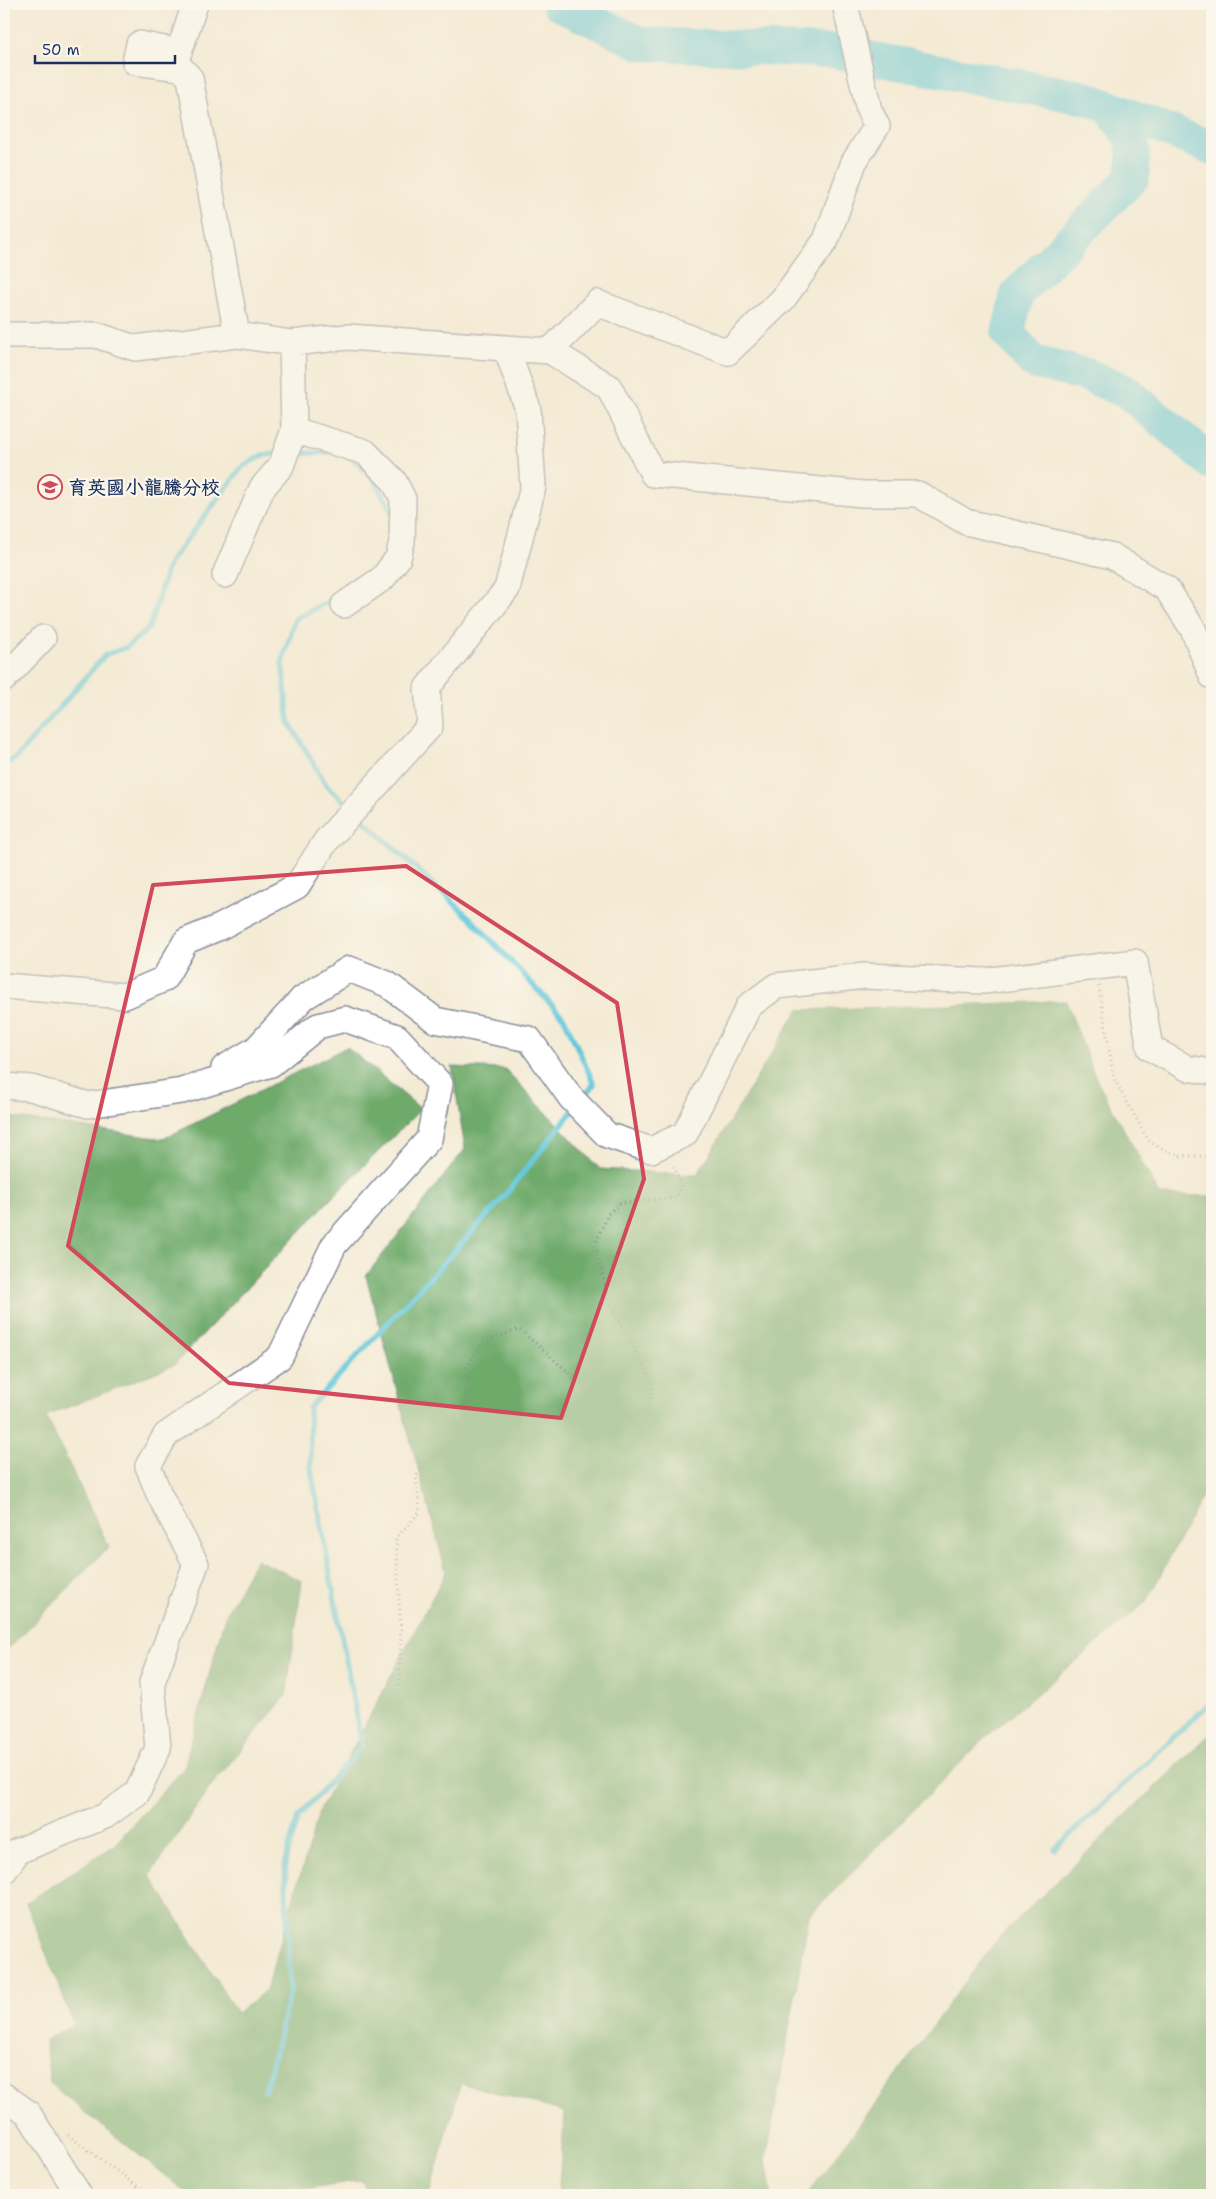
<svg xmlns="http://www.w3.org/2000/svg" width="1216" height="2199" font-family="'Shantell Sans','LXGW WenKai TC',sans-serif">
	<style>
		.forest { fill: #6eaa6a; stroke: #446c64 }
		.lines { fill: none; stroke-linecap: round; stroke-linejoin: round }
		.stream { stroke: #5ec7da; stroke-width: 5.5 }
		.river { stroke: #5ec7da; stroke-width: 34 }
		.minor-casing { stroke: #888d9a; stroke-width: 28 }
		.path { stroke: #888d9a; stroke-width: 3; stroke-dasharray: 1 4; stroke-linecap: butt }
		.minor { stroke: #fff; stroke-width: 25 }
		.marked { fill: none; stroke: #d1495b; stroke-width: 4; stroke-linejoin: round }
		.labels { text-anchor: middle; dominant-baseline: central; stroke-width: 4.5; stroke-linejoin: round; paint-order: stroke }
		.poi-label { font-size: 19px; font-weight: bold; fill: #1b2f5e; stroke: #fbf7ec; text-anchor: start }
	</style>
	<rect width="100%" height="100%" fill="#fbf7ec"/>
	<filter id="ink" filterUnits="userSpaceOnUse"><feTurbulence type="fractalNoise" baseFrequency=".02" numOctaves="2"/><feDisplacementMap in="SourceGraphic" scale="10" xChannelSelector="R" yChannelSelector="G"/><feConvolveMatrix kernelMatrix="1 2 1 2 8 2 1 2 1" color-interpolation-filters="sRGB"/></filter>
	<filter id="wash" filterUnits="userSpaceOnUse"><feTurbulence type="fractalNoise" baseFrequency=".0096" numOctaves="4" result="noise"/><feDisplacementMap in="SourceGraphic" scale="20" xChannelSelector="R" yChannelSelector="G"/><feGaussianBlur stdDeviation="1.12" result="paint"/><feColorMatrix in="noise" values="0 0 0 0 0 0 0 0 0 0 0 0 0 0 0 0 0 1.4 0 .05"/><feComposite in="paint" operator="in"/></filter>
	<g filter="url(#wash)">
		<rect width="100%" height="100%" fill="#f4ebd5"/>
		<path class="forest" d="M1066,1001L1097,1081L1160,1195L1212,1196V1479L1146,1602L987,1736L809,1916L766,2160L772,2195H558L565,2112L461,2083L429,2195H368L362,2180L267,2195H189L50,2084L45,2040L74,2024L26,1903L114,1845L184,1768L225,1616L256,1559L302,1581L286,1696L211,1786L150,1875L237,2013L266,1990L319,1812L446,1572L366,1276L465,1149L452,1067L505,1069L600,1169L697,1175L798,1010Z
			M347,1047L421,1109L324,1206L174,1365L46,1416L109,1547L4,1653V1116L163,1139Z
			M1212,1732V2195H807L998,1938Z"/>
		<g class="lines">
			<path class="stream" d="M291,454L332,452
				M351,458L373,478L393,514
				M340,595L295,619L282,663L289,722L326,785L349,806
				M4,764L16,758L105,655L127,647L149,628L169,563L243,466L263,455L279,454
				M357,814L471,919L564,1018L594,1084L582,1100
				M1055,1849L1212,1701
				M265,2091L290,1992L285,1862L298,1817L362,1747L311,1470L309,1408L498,1204L574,1109"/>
			<path class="river" d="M559,4L642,44L831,51L1086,98L1212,148
				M1110,108L1133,141V177L1017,294L1008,333L1033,362L1087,375L1127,392L1212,463"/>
		</g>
	</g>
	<g filter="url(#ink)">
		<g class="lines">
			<defs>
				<path id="minor" d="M195,4L179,52L139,44L135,62L181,68L190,78L237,335
					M4,335H96L135,348L237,335L292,343L347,337L550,351L609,387L653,474L863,494H918L966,522L1112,556L1167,589L1193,629L1212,676
					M550,351L597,303L728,352L783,299L826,240L854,162L877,126L869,110L845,4
					M294,430L365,452L394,481L403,499L402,542L398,558L383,578L344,605
					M225,575L262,488L281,466L294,430L292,343
					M4,679L43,638
					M4,986L125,996L164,979L186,941L220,927L297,886L326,841L430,726L427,688L507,589L533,487L528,409L506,348
					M224,1068L256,1049L303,998L349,969L387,984L435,1020L529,1039L571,1098L607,1135L651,1150L685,1134L749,1006L776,986L865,976L984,981L1135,962L1150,1048L1187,1068L1212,1072
					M4,1086L31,1088L88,1105L182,1091L271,1064L318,1026L345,1019L397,1037L440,1084L429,1139L334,1245L280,1357L166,1435L148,1466L159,1494L196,1564L152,1682L158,1748L137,1793L105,1816L18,1851L4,1871
					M4,2096L28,2113L79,2195"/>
			</defs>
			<use href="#minor" class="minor-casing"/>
			<path class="path" d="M1099,986L1114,1079L1148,1140L1160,1148L1181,1156H1212
				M399,1690L401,1634L396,1538L420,1512L416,1476L464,1421L467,1367L484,1342L519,1329L613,1411L628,1419L645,1414L652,1399V1381L610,1304L595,1245L608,1214L620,1203L676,1198L681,1187L673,1163
				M68,2135L149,2195
				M316,2195L327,2192L329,2195"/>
			<use href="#minor" class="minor"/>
		</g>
	</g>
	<path d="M0 0H1216V2199H0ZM406,866L617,1003L644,1179L561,1418L229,1383L68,1246L153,885Z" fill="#f4ebd5" fill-opacity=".55" fill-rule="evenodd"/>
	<path class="marked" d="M406,866L617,1003L644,1179L561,1418L229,1383L68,1246L153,885Z"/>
	<defs>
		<symbol id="school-ring" viewBox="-11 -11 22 22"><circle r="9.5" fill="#fbf7ec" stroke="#d1495b" stroke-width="1.5"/><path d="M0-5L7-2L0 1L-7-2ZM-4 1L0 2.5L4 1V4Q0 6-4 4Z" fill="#d1495b"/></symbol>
	</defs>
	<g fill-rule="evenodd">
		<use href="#school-ring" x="36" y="473" width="28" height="28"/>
	</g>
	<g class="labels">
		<g class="poi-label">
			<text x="68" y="487">育英國小龍騰分校</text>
		</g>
	</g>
	<rect width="1216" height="2199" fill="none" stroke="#fbf7ec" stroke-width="20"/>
	<path d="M35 55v8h140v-8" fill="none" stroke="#1b2f5e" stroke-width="2.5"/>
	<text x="42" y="55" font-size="15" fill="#1b2f5e" stroke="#fbf7ec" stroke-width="4" paint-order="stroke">50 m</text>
</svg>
